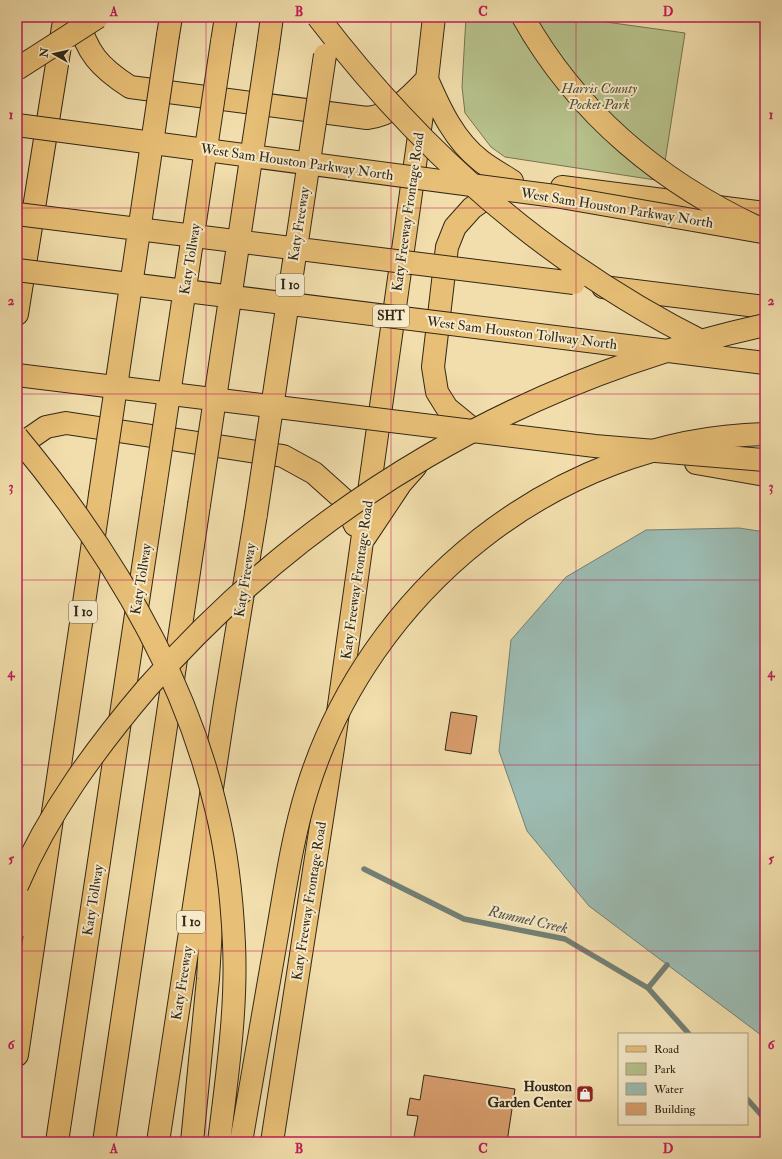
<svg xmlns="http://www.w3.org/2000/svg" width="782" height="1159" font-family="'IM FELL Double Pica',serif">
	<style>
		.green { fill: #b7c28c; stroke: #757452 }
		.water { fill: #9cbbb2; stroke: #728074 }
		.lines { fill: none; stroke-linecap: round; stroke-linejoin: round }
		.stream { stroke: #728074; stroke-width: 5.5 }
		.building { fill: #d99d6d; stroke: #332717 }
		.major-casing { stroke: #332717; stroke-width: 24 }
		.highway-casing { stroke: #332717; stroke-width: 24 }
		.major { stroke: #e8bf76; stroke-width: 22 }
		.highway { stroke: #e8bf76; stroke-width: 22 }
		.major-bridge-casing { stroke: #332717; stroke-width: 24; stroke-linecap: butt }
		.highway-bridge-casing { stroke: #332717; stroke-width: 24; stroke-linecap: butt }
		.major-bridge { stroke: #e8bf76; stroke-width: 22 }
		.highway-bridge { stroke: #e8bf76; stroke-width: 22 }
		.grid { fill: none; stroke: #c2185b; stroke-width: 1; stroke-opacity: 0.55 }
		.labels { text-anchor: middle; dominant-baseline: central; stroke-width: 4; stroke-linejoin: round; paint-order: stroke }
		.shield { fill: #f6eac9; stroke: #6e624c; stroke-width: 1 }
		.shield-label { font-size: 13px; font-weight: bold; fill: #332717 }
		.park-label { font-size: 14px; font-style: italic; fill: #544e34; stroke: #f6eac9 }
		.street-label { font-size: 14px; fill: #332717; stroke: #f6eac9 }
		.poi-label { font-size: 14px; font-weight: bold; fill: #332717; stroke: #f6eac9; text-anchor: end }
		.water-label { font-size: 15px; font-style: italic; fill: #525346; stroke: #f6eac9 }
		.neatline { fill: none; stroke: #c2185b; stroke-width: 1.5 }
		.grid-label { font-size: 13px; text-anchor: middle; font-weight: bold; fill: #c2185b }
	</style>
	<rect width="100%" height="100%" fill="#f1deac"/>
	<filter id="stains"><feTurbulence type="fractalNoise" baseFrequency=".005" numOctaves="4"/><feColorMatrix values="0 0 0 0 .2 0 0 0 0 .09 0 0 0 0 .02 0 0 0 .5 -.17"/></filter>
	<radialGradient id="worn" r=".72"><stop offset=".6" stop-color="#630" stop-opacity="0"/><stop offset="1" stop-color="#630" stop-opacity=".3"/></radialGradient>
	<path class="green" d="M466,17H570L685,33L662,181L505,157L491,147L465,113L462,87Z"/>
	<path class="water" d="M739,528L765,532V1038L589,906L527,831L499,751L511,640L566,577L646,530Z"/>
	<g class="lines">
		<path class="stream" d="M364,869L464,919L565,939L648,988L689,1034
			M648,988L667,965
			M747,1099L765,1119"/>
	</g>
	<path class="building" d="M451,712L477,716L471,754L445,750Z
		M424,1075L515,1089L507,1142H413L418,1116L407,1115L410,1098L420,1100Z"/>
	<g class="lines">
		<defs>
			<path id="major" d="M77,17C87,53 99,67 130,87L367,118C393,115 409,98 427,79
				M427,79C440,109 454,140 481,161C490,168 501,174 512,181
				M562,187L765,213
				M17,314L63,27
				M455,435L469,426L447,408L437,392L433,367L447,247L455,227L472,208L502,187
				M17,447L46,427L66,423L283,456L314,473L343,499L355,525
				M696,463L765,475
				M365,537L401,483L416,466
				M272,1142L333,748L427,79L434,17"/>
			<path id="highway" d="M168,35L171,17
				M222,42L226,17
				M268,46L272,17
				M603,287L765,307
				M17,927L33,864
				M17,1055L100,495
				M57,1142L153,501
				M104,1142L199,505
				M158,1142L225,703L256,514
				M192,1142L208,979L216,842"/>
		</defs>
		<use href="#major" class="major-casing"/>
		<use href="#highway" class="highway-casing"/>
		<use href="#major" class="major"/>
		<use href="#highway" class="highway"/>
		<defs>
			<path id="major-bridge" d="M17,125L555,196L762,232
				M17,375L595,446L765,460"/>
			<path id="highway-bridge" d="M318,17C424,156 550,266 707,344
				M523,17C578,115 664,185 765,231
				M17,69L98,17
				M17,214L574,283
				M17,270L765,363
				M17,437C106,544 184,671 216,808C227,852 232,899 234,944C237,1010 227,1076 219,1142
				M100,495L168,35
				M153,501L222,42
				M199,505L268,46
				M256,514L325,55
				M17,886C48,813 96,748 147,688C310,502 524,378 765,325
				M241,1142C254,1071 266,1000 278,929C286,883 293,835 307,790C368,591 555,439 765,434"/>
		</defs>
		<use href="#major-bridge" class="major-bridge-casing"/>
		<use href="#highway-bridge" class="highway-bridge-casing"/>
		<use href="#major-bridge" class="major-bridge"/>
		<use href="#highway-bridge" class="highway-bridge"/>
	</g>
	<path class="grid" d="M206,17V1142M391,17V1142M576,17V1142M17,208H765M17,394H765M17,580H765M17,765H765M17,951H765"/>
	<defs>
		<symbol id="shop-square" viewBox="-11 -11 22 22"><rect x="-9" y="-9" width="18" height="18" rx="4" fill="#8f2418" stroke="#f6eac9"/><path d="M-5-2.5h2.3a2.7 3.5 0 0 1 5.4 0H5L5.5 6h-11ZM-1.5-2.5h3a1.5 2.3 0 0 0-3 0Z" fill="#fff"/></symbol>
	</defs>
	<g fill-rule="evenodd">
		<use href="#shop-square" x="575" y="1084" width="20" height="20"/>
	</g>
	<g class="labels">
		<g class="shield">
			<rect x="276" y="274" width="28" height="22" rx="3"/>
			<rect x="373" y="305" width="36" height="22" rx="3"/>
			<rect x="69" y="601" width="28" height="22" rx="3"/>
			<rect x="177" y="911" width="28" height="22" rx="3"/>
		</g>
		<g class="shield-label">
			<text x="290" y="285">I 10</text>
			<text x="391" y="316">SHT</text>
			<text x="83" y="612">I 10</text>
			<text x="191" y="922">I 10</text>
		</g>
		<g class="park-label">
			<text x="599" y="88">Harris County<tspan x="599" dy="16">Pocket Park</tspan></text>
		</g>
		<g class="street-label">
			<text transform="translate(297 162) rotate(8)">West Sam Houston Parkway North</text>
			<text transform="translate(617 208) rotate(9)">West Sam Houston Parkway North</text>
			<text transform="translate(408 212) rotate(-82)">Katy Freeway Frontage Road</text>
			<text transform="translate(299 224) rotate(-81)">Katy Freeway</text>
			<text transform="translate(190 259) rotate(-81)">Katy Tollway</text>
			<text transform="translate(522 333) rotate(7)">West Sam Houston Tollway North</text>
			<text transform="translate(141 579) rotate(-81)">Katy Tollway</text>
			<text transform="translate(245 580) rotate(-81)">Katy Freeway</text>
			<text transform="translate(357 580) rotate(-82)">Katy Freeway Frontage Road</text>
			<text transform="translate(93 900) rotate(-81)">Katy Tollway</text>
			<text transform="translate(309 901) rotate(-81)">Katy Freeway Frontage Road</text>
			<text transform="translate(182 983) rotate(-81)">Katy Freeway</text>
		</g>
		<g class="poi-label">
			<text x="572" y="1086">Houston<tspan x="572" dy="16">Garden Center</tspan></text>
		</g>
		<g class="water-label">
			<text transform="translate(528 920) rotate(13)">Rummel Creek</text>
		</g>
	</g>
	<rect width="782" height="1159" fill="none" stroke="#f1deac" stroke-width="44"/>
	<rect x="618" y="1033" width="130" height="92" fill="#f6eac9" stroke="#a89c82"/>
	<rect x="626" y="1046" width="20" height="6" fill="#e8bf76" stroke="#a89c82"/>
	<text x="654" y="1053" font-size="12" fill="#332717">Road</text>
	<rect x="626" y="1063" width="20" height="12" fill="#b7c28c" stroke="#a89c82"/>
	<text x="654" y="1073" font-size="12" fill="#332717">Park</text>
	<rect x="626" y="1083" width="20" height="12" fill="#9cbbb2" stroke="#a89c82"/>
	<text x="654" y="1093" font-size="12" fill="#332717">Water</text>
	<rect x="626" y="1103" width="20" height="12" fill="#d99d6d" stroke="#a89c82"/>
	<text x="654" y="1113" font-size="12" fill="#332717">Building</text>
	<g transform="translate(54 54) rotate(278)" stroke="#f6eac9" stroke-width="3" paint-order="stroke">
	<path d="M0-3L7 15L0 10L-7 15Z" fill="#332717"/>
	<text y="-6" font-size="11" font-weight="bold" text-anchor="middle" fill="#332717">N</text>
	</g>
	<rect x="22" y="22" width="738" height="1115" class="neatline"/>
	<g class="grid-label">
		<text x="114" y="16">A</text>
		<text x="299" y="16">B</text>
		<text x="483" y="16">C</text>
		<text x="668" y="16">D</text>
		<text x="11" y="119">1</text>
		<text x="771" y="119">1</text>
		<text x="11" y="305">2</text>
		<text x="771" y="305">2</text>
		<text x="11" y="491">3</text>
		<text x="771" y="491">3</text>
		<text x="11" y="677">4</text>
		<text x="771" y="677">4</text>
		<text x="11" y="863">5</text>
		<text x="771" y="863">5</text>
		<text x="11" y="1049">6</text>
		<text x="771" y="1049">6</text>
		<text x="114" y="1153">A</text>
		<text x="299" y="1153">B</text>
		<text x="483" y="1153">C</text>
		<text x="668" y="1153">D</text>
	</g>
	<rect width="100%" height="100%" filter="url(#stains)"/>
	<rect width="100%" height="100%" fill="url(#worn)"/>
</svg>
